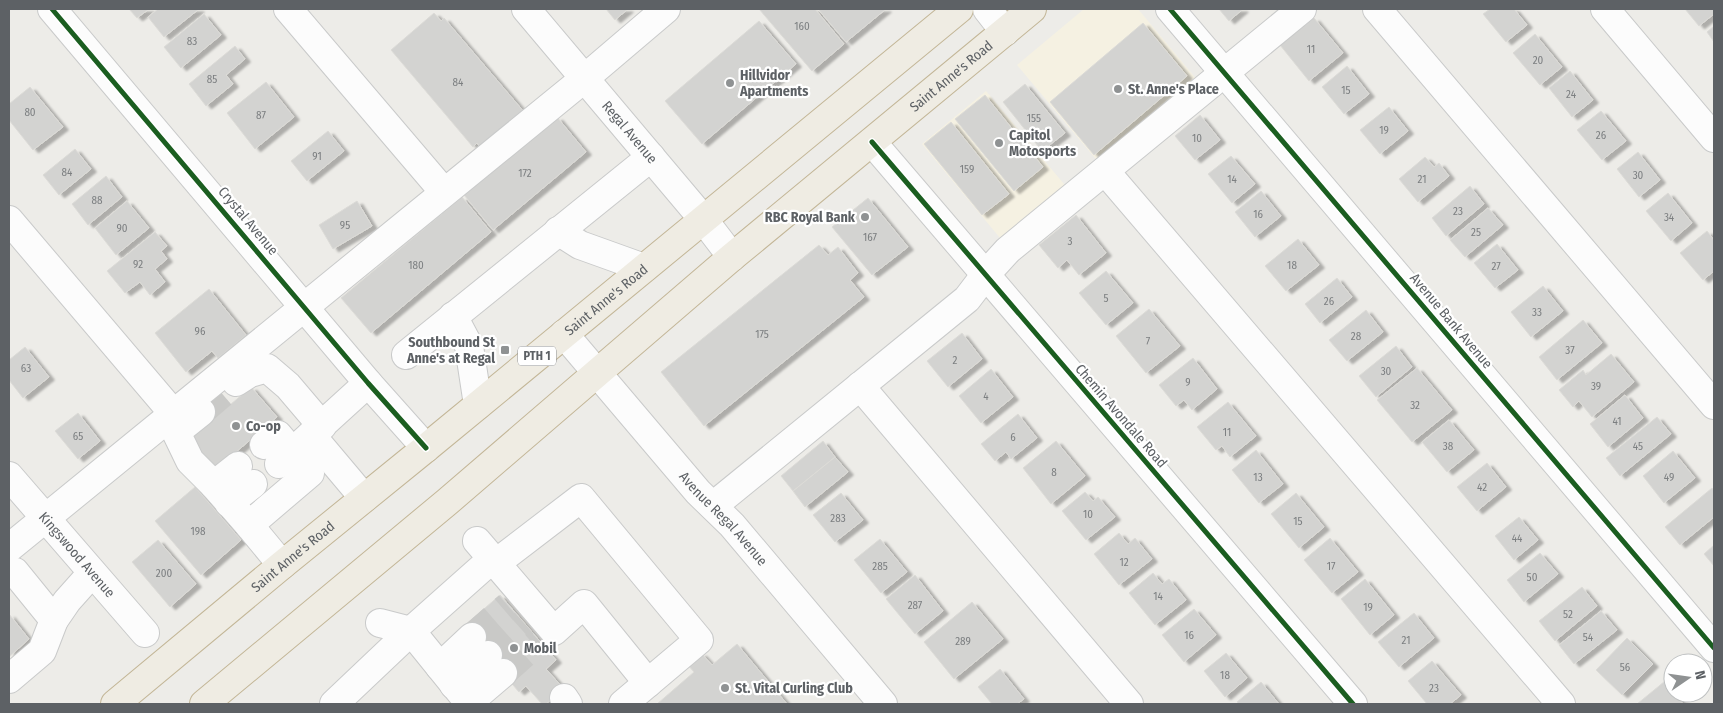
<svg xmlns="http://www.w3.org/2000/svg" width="1723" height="713" font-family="'Fira Sans Condensed',sans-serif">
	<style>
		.commercial { fill: #f5f1e2 }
		.building { fill: #d3d3d1; stroke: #dcdbd7; filter: url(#shadow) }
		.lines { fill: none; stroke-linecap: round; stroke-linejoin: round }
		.minor-tunnel { stroke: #c9c9c7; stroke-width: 28; stroke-dasharray: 28 14; stroke-linecap: butt }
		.minor-casing { stroke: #c9caca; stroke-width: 30 }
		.highway-casing { stroke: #c3b697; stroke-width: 30 }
		.minor { stroke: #fcfcfc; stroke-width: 28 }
		.highway { stroke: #efece3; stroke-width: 28 }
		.cycleway-casing { stroke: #fff; stroke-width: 8 }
		.cycleway { stroke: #1b5e20; stroke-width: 5 }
		.poi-dot { fill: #8f9293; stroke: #fff; stroke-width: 2 }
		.labels { text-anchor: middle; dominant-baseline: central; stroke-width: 4.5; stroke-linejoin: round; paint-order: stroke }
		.number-label { font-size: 11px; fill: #7c7f81 }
		.shield { fill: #fff; stroke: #8e9093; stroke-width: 1 }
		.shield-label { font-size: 12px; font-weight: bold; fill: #5d6165 }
		.poi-label { font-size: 14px; font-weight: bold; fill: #5d6165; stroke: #fff; text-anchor: start }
		.street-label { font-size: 14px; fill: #5d6165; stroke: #fff }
	</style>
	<defs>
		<filter id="shadow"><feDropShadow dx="5.5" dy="3" stdDeviation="1" flood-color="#0004"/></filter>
	</defs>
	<rect width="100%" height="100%" fill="#edece8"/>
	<path class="commercial" d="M1084,9H1138L1198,81L1100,164L1017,65Z
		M986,91L1069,190L1005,244L922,144Z"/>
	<path class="building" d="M129,9H149L137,18Z
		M158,9H199L164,37L148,17Z
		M606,9H628L615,20Z
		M759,9H815L844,44L812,71Z
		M818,9H886L846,42Z
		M1219,9H1243L1229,21Z
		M1490,9H1514L1527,25L1506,42L1483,14Z
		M1685,9H1714V14L1699,26Z
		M434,13L441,21L444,18L525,113L482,150L477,143L473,147L391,50Z
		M204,14L221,35L181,68L164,47Z
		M1314,18L1343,53L1309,81L1280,45Z
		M759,21L796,64L702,144L665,101Z
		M1143,23L1187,76L1094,155L1050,102Z
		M1714,26V42L1707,32Z
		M1535,34L1562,67L1540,85L1513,53Z
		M235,46L245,59L226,75L233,84L206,106L189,84Z
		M1347,66L1369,94L1344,114L1322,87Z
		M1570,71L1593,100L1572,117L1549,88Z
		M266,82L294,117L255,149L227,113Z
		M1025,84L1065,133L1042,151L1003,102Z
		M30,87L63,127L33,150L9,120V104Z
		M985,95L1043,167L1014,191L955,119Z
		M1389,107L1408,131L1380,154L1360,130Z
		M1601,111L1626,141L1602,160L1577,130Z
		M1200,115L1220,140L1195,160L1175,136Z
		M557,117L586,152L493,230L464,195Z
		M951,122L1009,194L982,215L924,144Z
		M328,131L344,151L307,181L291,161Z
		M75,149L91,169L59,195L43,175Z
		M1638,152L1660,180L1639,197L1617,169Z
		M1231,156L1255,184L1232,203L1208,174Z
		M1425,157L1434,167L1439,163L1449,176L1418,202L1399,179Z
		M106,176L122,197L88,225L72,204Z
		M1470,186L1484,204L1446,236L1432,218Z
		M1261,191L1281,216L1255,237L1235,212Z
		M1668,193L1692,223L1671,241L1646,211Z
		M462,197L491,232L371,333L341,298Z
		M868,198L908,247L872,275L832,227Z
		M127,201L149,228L116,255L95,228Z
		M357,201L372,226L333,249L319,225Z
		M1488,208L1503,225L1465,257L1450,240Z
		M1076,215L1106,253L1079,275L1067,260L1058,268L1039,245Z
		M1707,231L1714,240V271L1703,280L1680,253Z
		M155,232L167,246L161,251L167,259L155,269L165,282L150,295L140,282L125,293L107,271Z
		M1298,239L1319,265L1286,291L1265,266Z
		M1497,244L1518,270L1495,288L1474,263Z
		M819,245L828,255L838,247L858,273L850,280L864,297L704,426L661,372Z
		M1106,271L1133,303L1106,325L1079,293Z
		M1337,278L1352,297L1320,323L1305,304Z
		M1543,286L1563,311L1531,337L1511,312Z
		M209,289L246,335L218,358L212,351L186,372L155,333Z
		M1149,309L1180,346L1146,373L1116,336Z
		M1366,310L1383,332L1347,361L1329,340Z
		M1583,320L1602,343L1557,380L1539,357Z
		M962,333L982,359L948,387L927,361Z
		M1396,346L1412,367L1376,397L1359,376Z
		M25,347L49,377L23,398L9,380V360Z
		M1611,354L1634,382L1592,417L1579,401L1573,407L1559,390L1583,370L1586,375Z
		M1193,358L1217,389L1192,410L1184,400L1176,406L1159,385Z
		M1417,368L1452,410L1412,442L1377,400Z
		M991,369L1013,397L981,423L959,396Z
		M251,387L277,417L215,470L189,440Z
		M1625,395L1643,418L1608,447L1590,424Z
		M1228,402L1256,436L1230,457L1222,446L1216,450L1197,427Z
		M78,413L100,441L78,459L55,431Z
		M1018,414L1037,438L1011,459L1006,452L995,461L981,444Z
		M1657,417L1671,434L1620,476L1606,458Z
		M1449,420L1474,450L1447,472L1422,442Z
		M823,441L835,457L793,491L781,476Z
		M1056,441L1085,476L1051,504L1023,468Z
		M1256,450L1283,484L1259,503L1232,470Z
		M1673,451L1695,478L1664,503L1643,476Z
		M835,457L848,472L805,507L793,491Z
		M1487,463L1506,487L1477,511L1457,487Z
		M195,487L241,540L201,575L155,521Z
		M1712,488L1714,491V517L1680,545L1665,527Z
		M1085,492L1093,501L1098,497L1115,517L1086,540L1062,511Z
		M841,493L863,520L835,542L813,515Z
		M1296,493L1324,527L1299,548L1271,514Z
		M1519,517L1538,540L1514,560L1495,536Z
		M1119,533L1128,544L1135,538L1152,559L1119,585L1094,554Z
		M1330,538L1358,572L1332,593L1304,560Z
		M880,539L907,572L881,593L854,560Z
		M158,540L196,584L170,607L132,562Z
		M1714,545V566L1704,554Z
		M1540,553L1558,574L1524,602L1507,580Z
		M1153,573L1162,584L1169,579L1186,600L1155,625L1129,593Z
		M915,575L943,611L915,634L886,599Z
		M1365,579L1394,615L1370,635L1341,599Z
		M1582,587L1597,606L1555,641L1539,621Z
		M500,595L556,660L546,669L564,689L546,704H542L526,686L519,692L463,627Z
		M972,602L1003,639L954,679L924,642Z
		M1194,609L1216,635L1184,662L1162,635Z
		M1601,611L1617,630L1574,664L1559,645Z
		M1414,613L1434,638L1399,667L1378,642Z
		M9,614L29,639L9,657Z
		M1627,638L1653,664L1622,695L1596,670Z
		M737,644L787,704H657L694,672L687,664L701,653L712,665Z
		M1226,653L1247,678L1225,697L1204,671Z
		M1432,661L1461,695L1450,704H1427L1408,681Z
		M1000,669L1024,699L1017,704H992L978,687Z
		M1665,681L1683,704H1637L1659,686Z
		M1261,682L1279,704H1239L1237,702Z"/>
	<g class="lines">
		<path class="minor-tunnel" d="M201,412L236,382
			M472,637L508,606
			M488,655L524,623
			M503,673L539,641"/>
		<defs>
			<g id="minor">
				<path d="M52,9L368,383L426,448"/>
				<path d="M288,9L444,192"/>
				<path id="s1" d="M526,9L703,219L732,257"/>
				<path d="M987,9L1005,32"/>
				<path d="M1170,9L1714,648"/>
				<path d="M1377,9L1714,405"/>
				<path d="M1605,9L1714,138"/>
				<path d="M872,142L1353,704"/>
				<path d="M1105,171L1561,704"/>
				<path d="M9,220L173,413"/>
				<path d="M558,231L580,245L644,268"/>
				<path d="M453,316L469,346L478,405"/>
				<path id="s2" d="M564,334L698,492L732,525L883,704"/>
				<path d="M406,355L651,157"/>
				<path d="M236,382L250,373L267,368L288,386L322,426"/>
				<path d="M860,386L1129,704"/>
				<path d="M201,412L176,432L190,461L214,485"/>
				<path d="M311,435L364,498"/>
				<path d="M279,464L368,383"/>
				<path d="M238,466L214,485L249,525L310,473L278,435L264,445"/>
				<path id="s3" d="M9,476L145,633"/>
				<path d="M229,503L253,484"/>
				<path d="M713,506L967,299L986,274L1008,250L1302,9"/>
				<path d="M249,525L282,565"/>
				<path d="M477,541L554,631L584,604L648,683"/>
				<path d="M9,548L585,78L666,9"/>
				<path d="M496,563L581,498L699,640L623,704"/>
				<path d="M15,572L54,620"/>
				<path d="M380,623L411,631L470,704"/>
				<path d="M440,667L472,637"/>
				<path d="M9,679L42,651L54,620L67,601L92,573"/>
				<path d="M454,685L488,655"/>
				<path d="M564,698L568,704"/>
				<path d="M469,702L503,673"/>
				<path d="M334,704L411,631L492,559"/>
			</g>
			<g id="highway">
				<path id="s4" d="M115,704L282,565L426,448L959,9"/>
				<path id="s5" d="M204,704L447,502L732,257L1032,9"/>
			</g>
		</defs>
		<use href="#minor" class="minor-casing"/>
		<use href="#highway" class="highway-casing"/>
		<use href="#minor" class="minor"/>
		<use href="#highway" class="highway"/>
		<defs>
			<path id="cycleway" d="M52,9L368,383L426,448
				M1170,9L1714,648
				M872,142L1353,704"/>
		</defs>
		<use href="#cycleway" class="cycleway-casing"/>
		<use href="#cycleway" class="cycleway"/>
	</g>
	<g class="poi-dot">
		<circle cx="730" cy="83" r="5"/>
		<circle cx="1118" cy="89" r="5"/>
		<circle cx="999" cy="143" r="5"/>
		<circle cx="865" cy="217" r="5"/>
		<rect x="500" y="345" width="10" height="10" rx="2.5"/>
		<circle cx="236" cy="426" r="5"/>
		<circle cx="514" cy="648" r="5"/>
		<circle cx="725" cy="688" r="5"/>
	</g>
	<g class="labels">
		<g class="number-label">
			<text x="802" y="26">160</text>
			<text x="192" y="41">83</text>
			<text x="1311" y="49">11</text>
			<text x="1538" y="60">20</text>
			<text x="212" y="79">85</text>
			<text x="458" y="82">84</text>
			<text x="1346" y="90">15</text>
			<text x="1571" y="94">24</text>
			<text x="30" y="112">80</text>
			<text x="261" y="115">87</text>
			<text x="1034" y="118">155</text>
			<text x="1384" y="130">19</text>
			<text x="1601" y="135">26</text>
			<text x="1197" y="138">10</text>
			<text x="317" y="156">91</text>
			<text x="967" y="169">159</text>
			<text x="67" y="172">84</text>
			<text x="525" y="173">172</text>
			<text x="1638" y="175">30</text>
			<text x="1232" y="179">14</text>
			<text x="1422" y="179">21</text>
			<text x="97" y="200">88</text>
			<text x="1458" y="211">23</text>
			<text x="1258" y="214">16</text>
			<text x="1669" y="217">34</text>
			<text x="345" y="225">95</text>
			<text x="122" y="228">90</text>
			<text x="1476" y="232">25</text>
			<text x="870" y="237">167</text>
			<text x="1070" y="241">3</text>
			<text x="138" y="264">92</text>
			<text x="416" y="265">180</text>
			<text x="1292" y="265">18</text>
			<text x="1496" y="266">27</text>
			<text x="1106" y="298">5</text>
			<text x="1329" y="301">26</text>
			<text x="1537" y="312">33</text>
			<text x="200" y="331">96</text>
			<text x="762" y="334">175</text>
			<text x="1356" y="336">28</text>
			<text x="1148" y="341">7</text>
			<text x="1570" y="350">37</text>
			<text x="955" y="360">2</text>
			<text x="26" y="368">63</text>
			<text x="1386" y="371">30</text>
			<text x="1188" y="382">9</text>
			<text x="1596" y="386">39</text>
			<text x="986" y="396">4</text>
			<text x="1415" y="405">32</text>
			<text x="1617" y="421">41</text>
			<text x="1227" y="432">11</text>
			<text x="78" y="436">65</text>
			<text x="1013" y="437">6</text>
			<text x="1448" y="446">38</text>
			<text x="1638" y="446">45</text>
			<text x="1054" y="472">8</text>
			<text x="1258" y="477">13</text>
			<text x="1669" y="477">49</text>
			<text x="1482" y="487">42</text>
			<text x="1088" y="514">10</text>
			<text x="838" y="518">283</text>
			<text x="1298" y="521">15</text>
			<text x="198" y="531">198</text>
			<text x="1517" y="538">44</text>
			<text x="1124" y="562">12</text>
			<text x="880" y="566">285</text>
			<text x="1331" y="566">17</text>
			<text x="164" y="573">200</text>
			<text x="1532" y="577">50</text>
			<text x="1158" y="596">14</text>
			<text x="915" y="605">287</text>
			<text x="1368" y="607">19</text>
			<text x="1568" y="614">52</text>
			<text x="1189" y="635">16</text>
			<text x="1588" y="637">54</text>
			<text x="1406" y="640">21</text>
			<text x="963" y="641">289</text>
			<text x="1625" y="667">56</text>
			<text x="1225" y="675">18</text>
			<text x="1434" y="688">23</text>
		</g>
		<rect class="shield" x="518" y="346.5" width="38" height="19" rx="4"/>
		<g class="shield-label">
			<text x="537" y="356">PTH 1</text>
		</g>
		<g class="poi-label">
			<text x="740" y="75">Hillvidor<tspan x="740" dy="16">Apartments</tspan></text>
			<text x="1128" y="89">St. Anne's Place</text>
			<text x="1009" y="135">Capitol<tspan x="1009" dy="16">Motosports</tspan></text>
			<text x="855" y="217" text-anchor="end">RBC Royal Bank</text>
			<text x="495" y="342" text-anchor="end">Southbound St<tspan x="495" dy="16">Anne's at Regal</tspan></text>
			<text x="246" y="426">Co-op</text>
			<text x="524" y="648">Mobil</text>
			<text x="735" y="688">St. Vital Curling Club</text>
		</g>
		<g class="street-label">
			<text stroke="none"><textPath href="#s5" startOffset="976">Saint Anne's Road</textPath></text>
			<text stroke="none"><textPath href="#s1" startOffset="161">Regal Avenue</textPath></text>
			<text transform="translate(248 221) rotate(50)">Crystal Avenue</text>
			<text stroke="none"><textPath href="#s4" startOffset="636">Saint Anne's Road</textPath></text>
			<text transform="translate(1451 321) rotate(50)">Avenue Bank Avenue</text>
			<text transform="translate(1121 416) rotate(49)">Chemin Avondale Road</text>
			<text stroke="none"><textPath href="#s2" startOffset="244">Avenue Regal Avenue</textPath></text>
			<text stroke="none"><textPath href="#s3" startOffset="104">Kingswood Avenue</textPath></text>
			<text stroke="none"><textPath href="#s4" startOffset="231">Saint Anne's Road</textPath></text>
		</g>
	</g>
	<rect width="1723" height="713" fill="none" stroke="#5d6165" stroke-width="20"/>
	<g transform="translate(1688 678) rotate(77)"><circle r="24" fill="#ffffff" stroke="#bec0c1"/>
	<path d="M0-4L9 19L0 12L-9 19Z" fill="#8f9293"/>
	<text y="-8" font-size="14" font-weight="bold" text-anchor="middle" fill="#5d6165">N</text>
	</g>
</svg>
